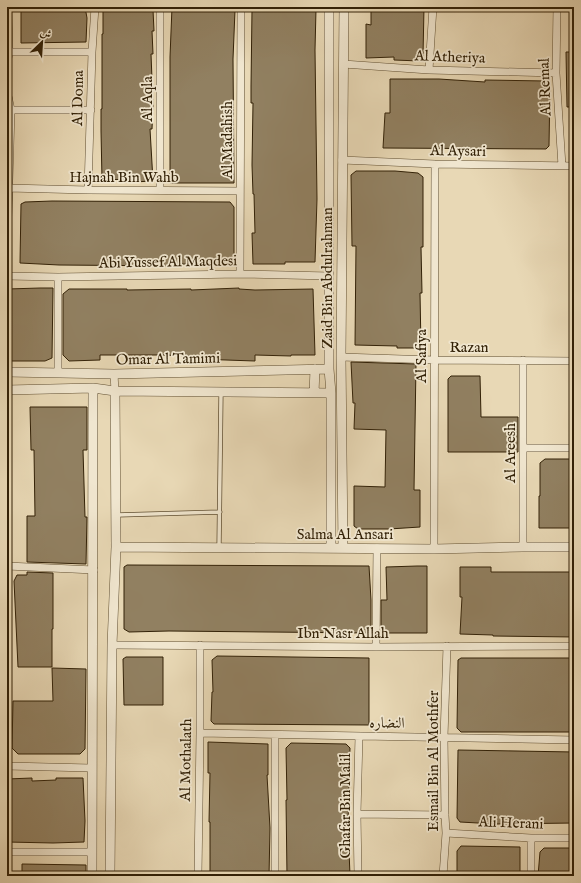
<svg xmlns="http://www.w3.org/2000/svg" width="581" height="883" font-family="'IM FELL English',Amiri,serif">
	<style>
		.building { fill: #918061; stroke: #322107 }
		.lines { fill: none; stroke-linecap: round; stroke-linejoin: round }
		.service-casing { stroke: #604f32; stroke-width: 5 }
		.minor-casing { stroke: #604f32; stroke-width: 8 }
		.tertiary-casing { stroke: #604f32; stroke-width: 10 }
		.service { stroke: #f0e6cf; stroke-width: 3.5 }
		.minor { stroke: #f0e6cf; stroke-width: 7 }
		.tertiary { stroke: #f0e6cf; stroke-width: 9 }
		.labels { text-anchor: middle; dominant-baseline: central; stroke-width: 3.5; stroke-linejoin: round; paint-order: stroke }
		.street-label { font-size: 15px; fill: #322107; stroke: #f0e6cf }
	</style>
	<rect width="100%" height="100%" fill="#e8d8b5"/>
	<filter id="stains"><feTurbulence type="fractalNoise" baseFrequency=".005" numOctaves="4"/><feColorMatrix values="0 0 0 0 .2 0 0 0 0 .09 0 0 0 0 .02 0 0 0 .5 -.17"/></filter>
	<radialGradient id="worn" r=".72"><stop offset=".6" stop-color="#630" stop-opacity="0"/><stop offset="1" stop-color="#630" stop-opacity=".3"/></radialGradient>
	<path class="building" d="M21,7H85L87,18L86,42L21,43Z
		M106,7H151L153,10L154,31H152L153,54H151L153,105L152,129H150L153,181L133,182V179L102,180L101,131V109H102V34H103V10Z
		M172,7H232L235,10L233,59L234,183H170V57Z
		M256,7H314L316,9L315,50L317,199L315,262H285V264H253L252,233H255L254,194H253L252,165L253,103H251V86L252,10Z
		M371,7H424L423,56L420,61L394,60V57L366,58V24L371,25Z
		M566,52H574V107H567Z
		M390,79H439L485,82V80L546,81L550,84L549,146L546,149L383,148L385,113H390Z
		M356,171H395L418,173L423,177V247H421L422,293H420L421,348H397V346L355,345L356,246H352L351,175Z
		M52,201L230,202L234,207V262L230,265L181,264V266L59,265L20,263L21,204L25,202Z
		M40,288H53L52,358L45,361H7V289Z
		M239,288V289L255,290L313,289L315,355H291V356L255,355V361L197,359V356L160,355H100V360L69,361L63,355V294L69,289H127V290L191,289V290Z
		M351,362L416,364L414,490H420V527L389,529H358L354,526V486L385,487L386,430L354,429L355,403H353Z
		M451,376H480L481,417H518V452H448V379Z
		M30,407H87V450H83L85,517H87L86,564L27,562V516H35L34,450H31Z
		M545,459H574L573,528H539V496H540V463Z
		M127,565L369,566L371,600V628L368,633L169,631L129,632L124,629V567Z
		M417,566H427V633H388L383,631L381,626V600H387L386,567Z
		M460,567H491V572H574V637L493,636V635L460,634L462,597H460Z
		M27,572L53,573V629H52V667H18L14,581L17,575H27Z
		M217,656L369,658V725L214,724L211,721L212,692H213L212,660Z
		M126,657H163V705H124L123,659Z
		M461,658H574V732H461L457,728L458,660Z
		M52,668L86,669L85,749L80,754H18L12,748L13,701H53Z
		M208,742L268,744V775H267L270,828L269,876H210V822H209L210,773H208Z
		M291,743L346,744L350,748L348,824L350,876H287L286,800H287L286,748Z
		M458,750L574,752V823L496,824L460,822L457,818Z
		M32,778V781L56,780V778H83L85,821L84,842L53,843L7,842V779Z
		M461,846L520,847V876H457V851Z
		M544,848H574V876H538L540,852Z
		M22,864L86,865V876H22Z"/>
	<g class="lines">
		<defs>
			<path id="service" d="M117,515L220,512
				M219,547L221,393"/>
			<path id="minor" d="M557,7L556,73L562,166
				M9,52H92
				M343,64L429,70L556,73
				M7,65L9,52L8,7
				M429,70L433,7
				M7,91L11,110L7,252
				M11,110H91
				M342,160L435,164L574,166
				M8,188L88,190L240,191
				M88,190L92,52L95,7
				M160,190V7
				M240,274L241,7
				M7,276L58,277L240,274L330,276
				M58,277V373
				M341,357L434,360L574,361
				M114,374L115,391
				M523,448H574
				M523,547V360
				M434,549L435,164
				M7,566L94,570
				M112,645L376,647L574,646
				M376,647L377,548
				M200,733L574,740
				M7,744V766
				M7,766L91,768
				M357,814L445,815
				M446,833L531,838H574
				M531,838V876
				M7,852H92
				M7,864L8,852
				M198,876L200,733V645
				M275,876V735
				M358,876L357,814L359,736
				M443,876L446,833L445,815L444,737L447,646"/>
			<path id="tertiary" d="M329,7V369L331,393V548
				M7,372L114,374L329,369
				M7,390L93,388L115,391L331,393
				M314,393L315,369
				M116,547L434,549L523,547H574
				M343,548L341,357L344,7
				M92,876L93,388
				M110,876L112,645L116,547L115,391"/>
		</defs>
		<use href="#service" class="service-casing"/>
		<use href="#minor" class="minor-casing"/>
		<use href="#tertiary" class="tertiary-casing"/>
		<use href="#service" class="service"/>
		<use href="#minor" class="minor"/>
		<use href="#tertiary" class="tertiary"/>
	</g>
	<g class="labels">
		<g class="street-label">
			<text transform="translate(450 57) rotate(2)">Al Atheriya</text>
			<text transform="translate(545 87) rotate(-92)">Al Remal</text>
			<text transform="translate(78 98) rotate(-89)">Al Doma</text>
			<text transform="translate(147 99) rotate(-90)">Al Aqla</text>
			<text transform="translate(227 140) rotate(-90)">Al Madahish</text>
			<text transform="translate(458 151) rotate(1)">Al Aysari</text>
			<text x="124" y="177">Hajnah Bin Wahb</text>
			<text transform="translate(168 262) rotate(-1)">Abi Yussef Al Maqdesi</text>
			<text transform="translate(327 278) rotate(-90)">Zaid Bin Abdulrahman</text>
			<text x="469" y="347">Razan</text>
			<text transform="translate(421 356) rotate(-90)">Al Safiya</text>
			<text transform="translate(168 359) rotate(-1)">Omar Al Tamimi</text>
			<text transform="translate(510 453) rotate(-90)">Al Areesh</text>
			<text x="345" y="534">Salma Al Ansari</text>
			<text x="343" y="633">Ibn Nasr Allah</text>
			<text transform="translate(387 723) rotate(1)">النضاره</text>
			<text transform="translate(186 760) rotate(-89)">Al Mothalath</text>
			<text transform="translate(433 761) rotate(-90)">Esmail Bin Al Mothfer</text>
			<text transform="translate(345 806) rotate(-90)">Ghafar Bin Malil</text>
			<text transform="translate(511 823) rotate(2)">Ali Herani</text>
		</g>
	</g>
	<rect width="581" height="883" fill="none" stroke="#e8d8b5" stroke-width="24"/>
	<rect x="8" y="8" width="565" height="867" fill="none" stroke="#322107" stroke-width="2"/>
	<rect x="12" y="12" width="557" height="859" fill="none" stroke="#322107"/>
	<g transform="translate(42 42) rotate(25)" stroke="#f0e6cf" stroke-width="3" paint-order="stroke">
	<path d="M0-3L7 15L0 10L-7 15Z" fill="#322107"/>
	<text y="-6" font-size="11" font-weight="bold" text-anchor="middle" fill="#322107">ش</text>
	</g>
	<rect width="100%" height="100%" filter="url(#stains)"/>
	<rect width="100%" height="100%" fill="url(#worn)"/>
</svg>
